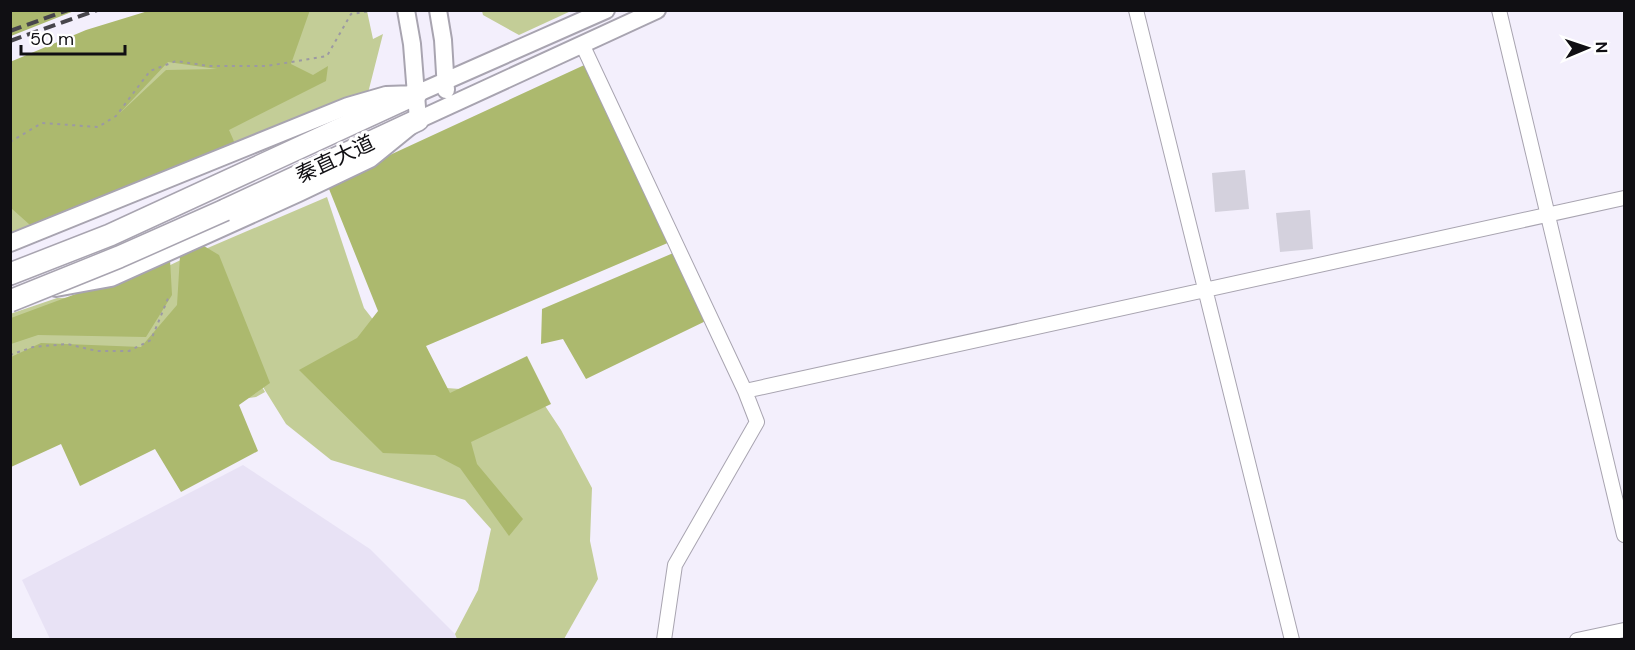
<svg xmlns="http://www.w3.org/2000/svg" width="1635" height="650" font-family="'DM Sans','Noto Sans SC',sans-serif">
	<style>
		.built { fill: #e8e2f5 }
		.green { fill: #c3cd97 }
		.forest { fill: #acb96e; fill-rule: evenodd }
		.building { fill: #d4d1dd }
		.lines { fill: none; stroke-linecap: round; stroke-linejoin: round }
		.minor-casing { stroke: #a8a4b0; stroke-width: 16 }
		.tertiary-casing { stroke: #a8a4b0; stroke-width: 20 }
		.primary-casing { stroke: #a8a4b0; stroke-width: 24 }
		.path { stroke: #9c99a3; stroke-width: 2; stroke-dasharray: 3 4.5; stroke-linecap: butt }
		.minor { stroke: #fff; stroke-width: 14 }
		.tertiary { stroke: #fff; stroke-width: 16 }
		.primary { stroke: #fff; stroke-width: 21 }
		.rail { stroke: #47454b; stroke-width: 4; stroke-dasharray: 12 6; stroke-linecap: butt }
		.primary-bridge-casing { stroke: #a8a4b0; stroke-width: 24; stroke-linecap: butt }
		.primary-bridge { stroke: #fff; stroke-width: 21 }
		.labels { text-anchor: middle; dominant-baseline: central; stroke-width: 6; stroke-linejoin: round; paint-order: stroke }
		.street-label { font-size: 21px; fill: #100f13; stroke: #fff }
	</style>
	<rect width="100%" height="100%" fill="#f3effc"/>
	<path class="built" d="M243,465L370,549L455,634L457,639H50L22,580Z"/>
	<path class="green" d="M173,11H367L373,39L383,34L368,93L237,148L233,140L11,233L10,67Z
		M482,11V10L571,11L519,35L483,15Z
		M327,197L364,308L392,344L433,387L460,389L518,365L561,430L592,488L590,541L598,579L564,639H457L455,634L478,590L491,529L465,500L331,460L286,424L250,366L265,392L256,397L185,407L108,412L11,462L10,314L57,298L104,297L189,256Z"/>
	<path class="forest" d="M11,10H74V11L11,36Z
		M310,10L291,64L313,75L328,66L326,81L229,130L237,148L39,233L11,208L10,62L86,30L148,11ZM168,62L217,69L166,70L119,114Z
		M593,61L677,239L426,346L450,393L527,356L551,404L471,442L477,464L523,519L509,536L460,468L435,455L383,453L299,370L357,338L378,311L327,184Z
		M204,246L219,255L270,383L239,405L258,451L181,492L155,449L80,486L61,444L11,467V357L41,343L141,347L177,305L180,256Z
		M678,251L714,317L586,379L563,339L541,344L542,309Z
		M170,259L172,295L146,337L38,335L11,344V318Z"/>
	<path class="building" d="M1245,170L1249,209L1215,212L1212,173Z
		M1310,210L1313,249L1280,252L1276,213Z"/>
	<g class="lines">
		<defs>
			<path id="minor" d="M1136,10L1292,640
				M1499,10L1624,535
				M582,44L745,391L1624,198
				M664,640L675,565L757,422L745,391
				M1577,640L1624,630"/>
			<path id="tertiary" d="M406,10L412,44L418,120
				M438,10L443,40L446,90
				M10,243L348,106L386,95L416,94L606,10
				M56,288L111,278L299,193L370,159L418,120L657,10"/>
			<path id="primary" d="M225,210L418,120
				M10,274L110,235L416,94"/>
		</defs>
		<use href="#minor" class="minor-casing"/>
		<use href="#tertiary" class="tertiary-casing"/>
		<use href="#primary" class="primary-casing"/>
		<path class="path" d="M10,142L42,123L98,127L116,116L150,71L176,61L209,66H267L327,56L351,14L378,10
			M10,355L33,347L67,344L97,351H129L151,340L169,296"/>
		<use href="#minor" class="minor"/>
		<use href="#tertiary" class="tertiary"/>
		<use href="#primary" class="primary"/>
		<path class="rail" d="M10,31L68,10
			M10,41L97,10"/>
		<defs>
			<path id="primary-bridge" d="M10,301L119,257L225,210"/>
		</defs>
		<use href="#primary-bridge" class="primary-bridge-casing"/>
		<use href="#primary-bridge" class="primary-bridge"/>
	</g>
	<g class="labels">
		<g class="street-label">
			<text transform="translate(335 159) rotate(-25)">秦直大道</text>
		</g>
	</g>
	<rect width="1635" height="650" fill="none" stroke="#100f13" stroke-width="24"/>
	<g transform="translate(1587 48) rotate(88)" stroke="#ffffff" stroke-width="4.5" paint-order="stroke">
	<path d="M0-4.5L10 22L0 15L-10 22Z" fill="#100f13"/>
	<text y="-9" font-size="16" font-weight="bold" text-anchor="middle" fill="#100f13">N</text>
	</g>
	<path d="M21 45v9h104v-9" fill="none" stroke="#100f13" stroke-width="3"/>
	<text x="30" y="45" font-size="18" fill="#100f13" stroke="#ffffff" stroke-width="4.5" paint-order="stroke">50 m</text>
</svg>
